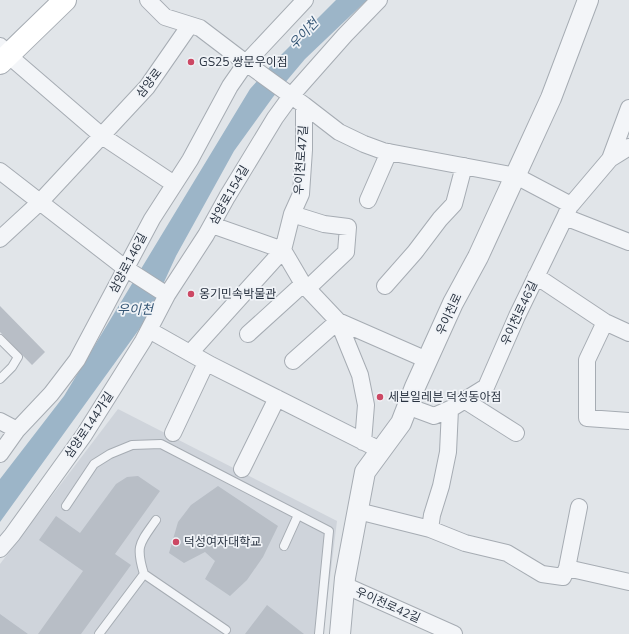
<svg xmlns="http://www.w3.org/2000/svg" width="629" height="634" font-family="'Nunito Sans','Noto Sans KR',sans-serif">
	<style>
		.built { fill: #cfd4db }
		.water { fill: #9cb5c8 }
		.building { fill: #b8bec6 }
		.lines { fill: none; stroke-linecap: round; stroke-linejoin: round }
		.service-casing { stroke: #a6acb3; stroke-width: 10 }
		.minor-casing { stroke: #a6acb3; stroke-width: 18 }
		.tertiary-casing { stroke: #a6acb3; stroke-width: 22 }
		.secondary-casing { stroke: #a6acb3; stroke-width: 24 }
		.service { stroke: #f3f5f8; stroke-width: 8 }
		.minor { stroke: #f3f5f8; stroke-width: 16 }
		.tertiary { stroke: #f3f5f8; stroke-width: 20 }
		.secondary { stroke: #fff; stroke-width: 22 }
		.poi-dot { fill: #cc4864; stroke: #f0f3f7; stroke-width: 1.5 }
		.labels { text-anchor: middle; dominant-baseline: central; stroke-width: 3.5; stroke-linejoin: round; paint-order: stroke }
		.poi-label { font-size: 12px; fill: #293341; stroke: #f0f3f7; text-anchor: start }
		.street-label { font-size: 12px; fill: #293341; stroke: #f0f3f7 }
		.water-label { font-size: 13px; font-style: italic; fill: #345574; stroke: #f0f3f7 }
	</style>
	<rect width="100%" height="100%" fill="#e1e5e9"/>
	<path class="built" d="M118,409L337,521L323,634H0V564Z"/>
	<path class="water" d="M336,0H367L305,59L273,97L234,151L176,256L148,317L0,522V479L64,396L250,89L276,60Z"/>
	<path class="building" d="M0,306L45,352L32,365L0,332Z
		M138,476L160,491L115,554L131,565L81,634H38L83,571L39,540L56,516L80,533L116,484L127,477Z
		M218,486L278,526L263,557L247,580L230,596L205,579L215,561L205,552L184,563L169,553L178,522L191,505Z
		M267,605L304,634H245Z
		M0,614L28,634H0Z"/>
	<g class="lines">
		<defs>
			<path id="service" d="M0,339L18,357L12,367L0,379
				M66,506L94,464L110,454L132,445L161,444L329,531L319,634
				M284,546L298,515
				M144,574L226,630
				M99,634L144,574C135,545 140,543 156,520"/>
			<path id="minor" d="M148,0L165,17L200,28L246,63L304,105L339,132L364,144L383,151L516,176L571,205L610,159L629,147
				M0,46L8,55L102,136L174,184
				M304,105V150L301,194L292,214L283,250L303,284L338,321L427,360
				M610,159L629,108
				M0,171L125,268L167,295
				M368,200L389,152
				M569,208L565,217L629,242
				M292,214L324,224L348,227L346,252L307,289
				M212,225L283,250
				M0,239L40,202L147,87L190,25
				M536,276L605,322L629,333
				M385,286L415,252L440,219L454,204L464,166
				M605,322L587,360V418L629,421
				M149,330L211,365L380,450
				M248,334L303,284
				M190,353L283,250
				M293,361L338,321L360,375L366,405L363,442
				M464,400L516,433
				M407,406L434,416L452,408L486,387L517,316L565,217
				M0,421L17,430
				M173,433L206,363
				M0,454L17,430L51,394L77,360L152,219L190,160L230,86L246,63L305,0
				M242,469L277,398
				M358,511L430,529L465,543L507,553L542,574L563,577L567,568L629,582
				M430,529L432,515L441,486L448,452L450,409
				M0,549L12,535L84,435L143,341L167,295L206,235L227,197L275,118L291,96L345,35L379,0
				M567,568L579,507
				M344,585L454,634"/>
			<path id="tertiary" d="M340,634L345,578L365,472L401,423L415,387L453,303L478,257L551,98L588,0"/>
			<path id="secondary" d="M0,63L65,0"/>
		</defs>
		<use href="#service" class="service-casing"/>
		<use href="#minor" class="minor-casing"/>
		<use href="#tertiary" class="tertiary-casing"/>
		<use href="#secondary" class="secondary-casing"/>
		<use href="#service" class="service"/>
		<use href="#minor" class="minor"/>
		<use href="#tertiary" class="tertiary"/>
		<use href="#secondary" class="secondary"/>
	</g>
	<g class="poi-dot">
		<circle cx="191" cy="62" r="4"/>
		<circle cx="191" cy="294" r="4"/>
		<circle cx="380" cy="397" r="4"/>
		<circle cx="176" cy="542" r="4"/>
	</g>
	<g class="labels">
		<g class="poi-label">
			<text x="199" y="62">GS25 쌍문우이점</text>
			<text x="199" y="294">옹기민속박물관</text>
			<text x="388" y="397">세븐일레븐 덕성동아점</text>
			<text x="184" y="542">덕성여자대학교</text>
		</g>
		<g class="street-label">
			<text transform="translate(149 83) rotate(-52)">삼양로</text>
			<text transform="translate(301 160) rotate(-86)">우이천로47길</text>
			<text transform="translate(229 195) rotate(-60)">삼양로154길</text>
			<text transform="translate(128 263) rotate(-62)">삼양로146길</text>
			<text transform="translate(519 313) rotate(-65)">우이천로46길</text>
			<text transform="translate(449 314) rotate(-65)">우이천로</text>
			<text transform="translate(89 425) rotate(-56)">삼양로144가길</text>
			<text transform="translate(388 605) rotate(24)">우이천로42길</text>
		</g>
		<g class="water-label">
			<text transform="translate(304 34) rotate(-47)">우이천</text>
			<text x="135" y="310">우이천</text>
		</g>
	</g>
</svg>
